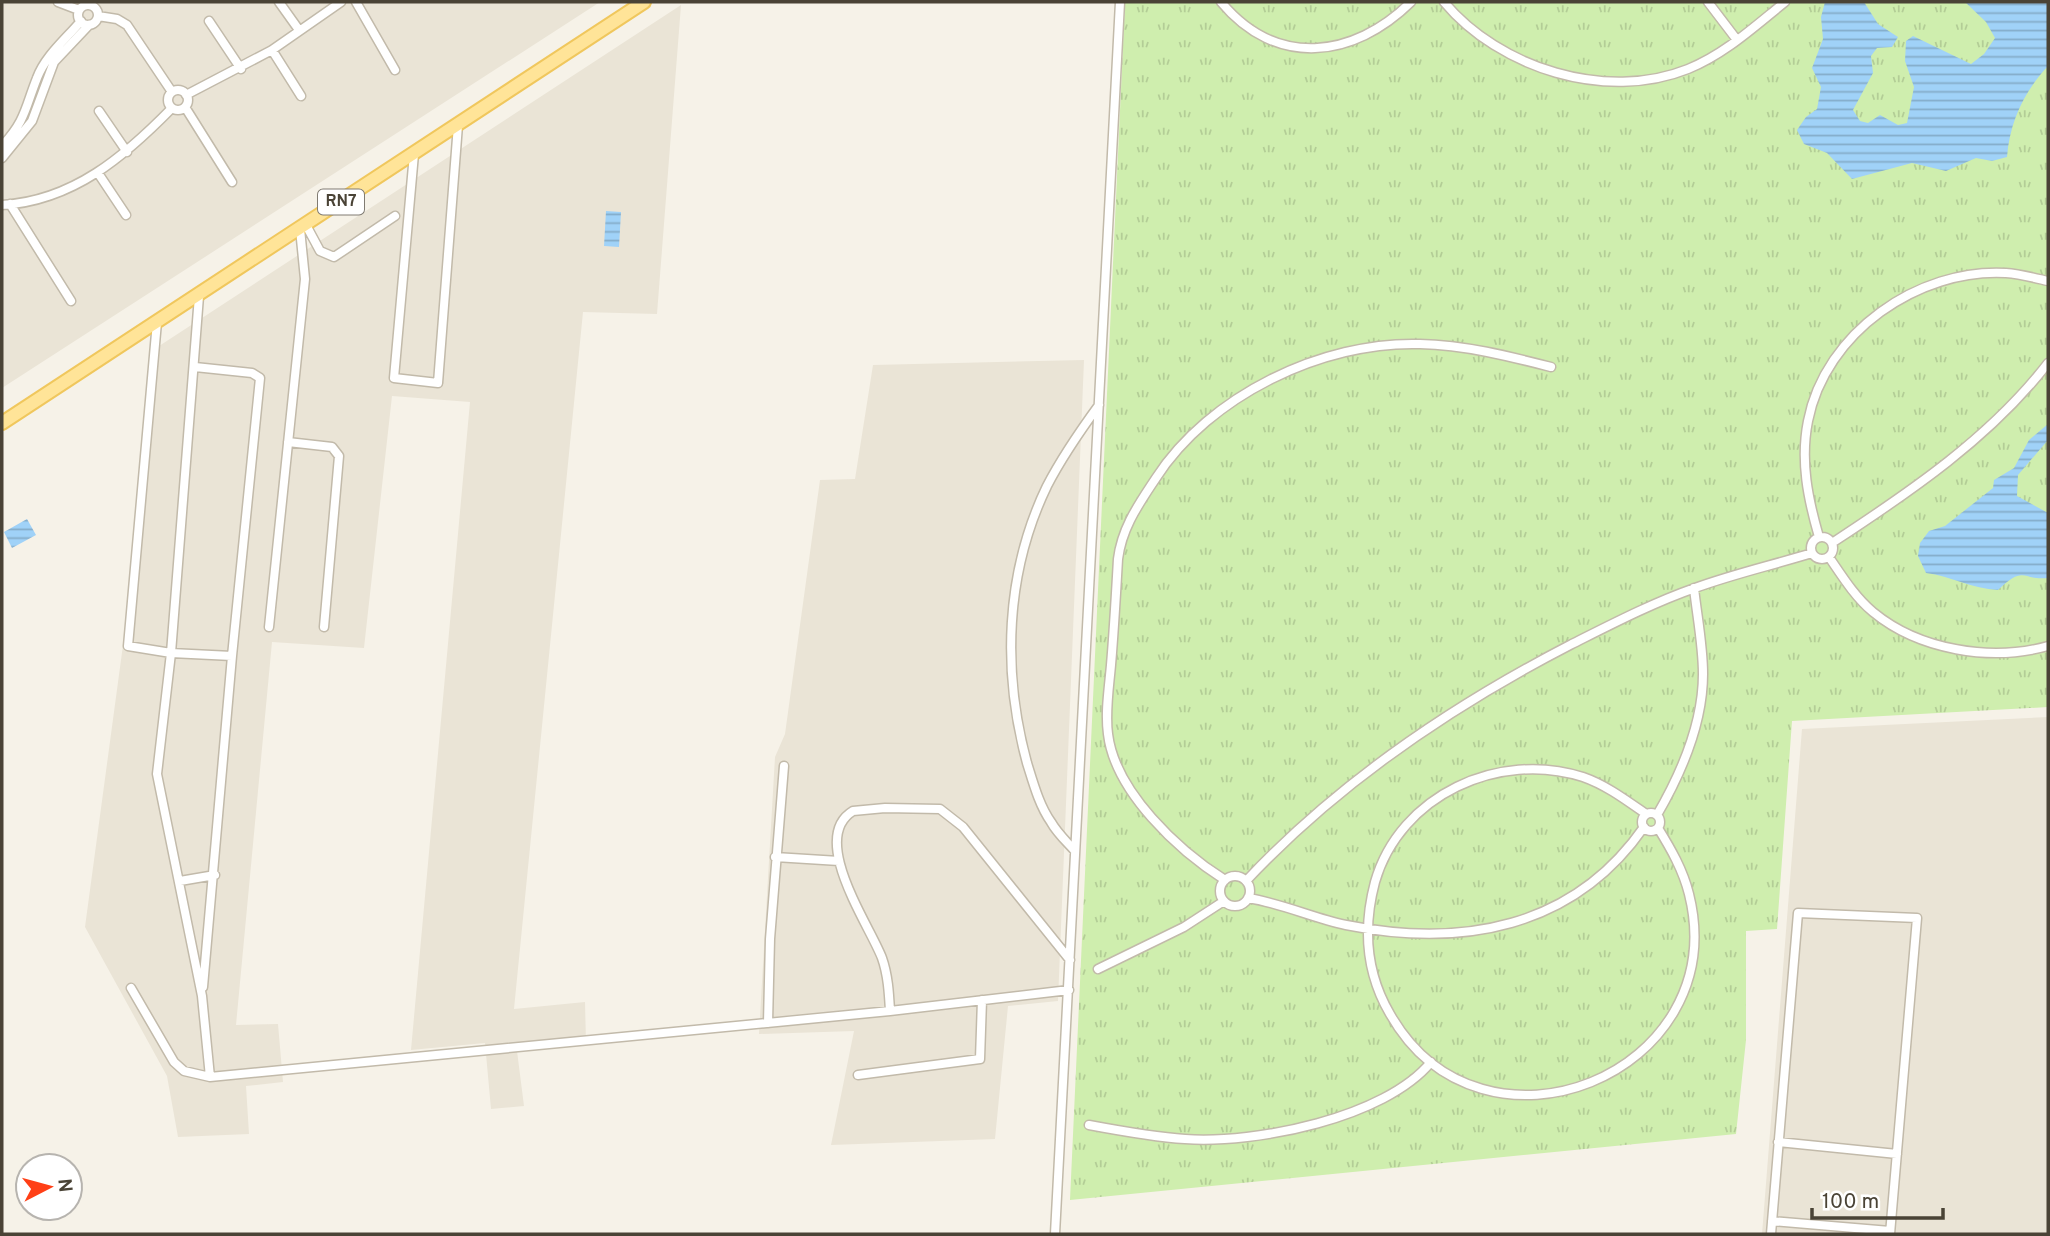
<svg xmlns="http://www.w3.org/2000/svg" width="2050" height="1236" font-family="Overpass,sans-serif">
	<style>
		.residential { fill: #eae4d6 }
		.grass { fill: url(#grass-tufts) }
		.water { fill: url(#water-rules) }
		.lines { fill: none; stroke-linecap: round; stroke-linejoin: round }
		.minor-casing { stroke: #c2baaa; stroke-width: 11 }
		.primary-casing { stroke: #f0c75d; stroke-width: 16 }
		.minor { stroke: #fff; stroke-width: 8 }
		.primary { stroke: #ffe498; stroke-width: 12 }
		.labels { text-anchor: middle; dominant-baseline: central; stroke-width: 6; stroke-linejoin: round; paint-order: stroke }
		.shield { fill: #fff; stroke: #807b72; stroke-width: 2 }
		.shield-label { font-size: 16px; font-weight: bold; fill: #4a4336 }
	</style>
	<defs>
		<pattern id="grass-tufts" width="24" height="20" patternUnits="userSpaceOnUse" patternTransform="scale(1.75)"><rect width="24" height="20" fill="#cfeeae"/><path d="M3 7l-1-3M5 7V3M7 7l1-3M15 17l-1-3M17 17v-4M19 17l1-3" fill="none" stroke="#b3cd96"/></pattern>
		<pattern id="water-rules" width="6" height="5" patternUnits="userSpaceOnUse" patternTransform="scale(1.75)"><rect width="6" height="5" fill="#a0d2f8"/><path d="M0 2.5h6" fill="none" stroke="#84acca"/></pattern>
	</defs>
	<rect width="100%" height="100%" fill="#f6f2e8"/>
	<path class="residential" d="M2,2H600L2,388Z
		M681,5L657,314L583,312L514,1009L585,1002L586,1043L517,1051L524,1106L491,1109L485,1043L411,1050L470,402L392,396L364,648L272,642L236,1025L278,1024L283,1082L246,1086L249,1134L178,1137L167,1076L85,927L128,608L153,350Z
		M1084,360L1058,1001L1008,1006L995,1139L831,1145L854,1031L759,1034L775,757L785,734L820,480L855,479L873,365Z
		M2048,717V1234H1762L1802,729Z"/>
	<path class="grass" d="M1125,2H2048V707L1792,721L1777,929L1746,931V1040L1736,1134L1070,1200Z"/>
	<path class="water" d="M1825,2H1864L1878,24L1898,37L1892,47L1877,48L1871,56L1873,73L1853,110L1860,121L1868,123L1880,115L1898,125L1907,123L1914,87L1905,61L1906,41L1913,36L1971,64L1984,54L1995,38L1986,22L1965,2H2048V66C2024,92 2010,121 2007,157L1992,161L1976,158L1946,171L1912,163L1852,179L1827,153L1804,144L1797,130L1806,117L1817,109L1821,87L1812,68L1823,39L1821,17Z
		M606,211L621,212L619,247L604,246Z
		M2048,424V440L2018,475L2017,496L2048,513V578C2022,581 2025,564 1998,590C1972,589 1951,576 1926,573L1918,556L1920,543L1929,531L1945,526L1993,488L1994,480L2014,468L2029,440Z
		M27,519L36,535L12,548L4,532Z"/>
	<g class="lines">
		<defs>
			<path id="minor" d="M58,2L79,10
				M279,2L299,30
				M356,2L395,70
				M1221,2C1276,68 1353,59 1411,2
				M1444,2C1499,68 1606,102 1688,69C1725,54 1755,26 1785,2
				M1708,2L1737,40
				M78 15a10 10 0 1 1 20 0a10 10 0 1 1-20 0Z
				M98,16L117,19L127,25L172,92
				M209,21L241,69
				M272,50L301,96
				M168 100a10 10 0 1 1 20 0a10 10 0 1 1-20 0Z
				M186,95L272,50L341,2
				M185,107L232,182
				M99,111L127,152
				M2,146C26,120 25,108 37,78C45,56 66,39 81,21
				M414,154L394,378L438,383L458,125
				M2,158L32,121L54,62L89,25
				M98,173L126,215
				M10,204L71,301
				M2,205C73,201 125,156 172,108
				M306,225L320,251L334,257L395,216
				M199,296L171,653L157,774L202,996L210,1077
				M157,322L128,646L171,653L232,656L260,378L252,373L195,367
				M288,442L332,447L339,456L324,627
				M1811 548a11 11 0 1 1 22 0a11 11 0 1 1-22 0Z
				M1819,537C1808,499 1800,461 1808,421C1825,333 1918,268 2006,273C2020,274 2035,278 2048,281
				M1832,543C1910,492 1991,437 2048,363
				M1829,557C1842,576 1855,597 1873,612C1919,650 1991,662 2048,646
				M269,627L305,279L300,229
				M1642 822a9 9 0 1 1 18 0a9 9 0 1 1-18 0Z
				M1646,814C1626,800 1606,785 1583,777C1499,750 1400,795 1375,882C1363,927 1366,973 1390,1014C1482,1176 1734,1074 1689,894C1683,870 1671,849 1658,828
				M1657,815C1682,772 1703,724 1703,674C1703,645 1697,616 1694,588
				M1075,851C1067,842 1057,833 1051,822C1039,805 1033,782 1027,763C1002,671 1005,573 1047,486C1062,457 1080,431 1099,405
				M775,857L839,861
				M1220 891a15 15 0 1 1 30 0a15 15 0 1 1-30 0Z
				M1225,880C1179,851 1115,792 1108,734C1105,712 1109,688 1111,665C1114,630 1116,594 1118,559C1122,527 1139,504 1156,478C1209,396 1322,341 1420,344C1465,345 1508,356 1551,367
				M180,881L215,875
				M1246,881C1339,782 1450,707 1570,645C1610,625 1652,603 1695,588C1733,574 1773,565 1812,553
				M1248,898C1281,903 1313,918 1346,925C1461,948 1573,929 1644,827
				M1098,969L1184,927L1224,901
				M203,987L232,656
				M131,988L174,1062L184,1071L210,1077L890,1011L1069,990
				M890,1011C889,993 888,975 882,958C870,926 808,838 853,811L885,808L940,809L963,827L1070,960
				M768,1023L770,939L784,766
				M858,1075L980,1059L982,1000
				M1089,1125C1121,1131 1153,1137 1185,1139C1256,1144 1385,1118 1431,1062
				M1778,1142L1897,1154
				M1772,1221L1890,1231
				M1055,1234L1120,2
				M1771,1234L1798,913L1917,918L1890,1234"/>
			<path id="primary" d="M2,423L644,2"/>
		</defs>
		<use href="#minor" class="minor-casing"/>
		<use href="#primary" class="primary-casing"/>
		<use href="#minor" class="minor"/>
		<use href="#primary" class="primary"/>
	</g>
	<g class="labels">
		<rect class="shield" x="318" y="189.5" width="46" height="25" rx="5"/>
		<g class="shield-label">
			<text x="341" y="202">RN7</text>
		</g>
	</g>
	<rect width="2050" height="1236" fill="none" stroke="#4a4336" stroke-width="7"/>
	<g transform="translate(49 1187) rotate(84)"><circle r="33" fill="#ffffff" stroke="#b7b4af" stroke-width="2"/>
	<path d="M0-5L12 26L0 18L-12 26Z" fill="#ff3f16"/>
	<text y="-10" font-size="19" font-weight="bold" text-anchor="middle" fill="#4a4336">N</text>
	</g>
	<path d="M1812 1208v10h131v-10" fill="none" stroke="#4a4336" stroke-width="3.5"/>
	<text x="1822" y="1208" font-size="21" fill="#4a4336" stroke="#ffffff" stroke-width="5" paint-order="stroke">100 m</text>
</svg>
